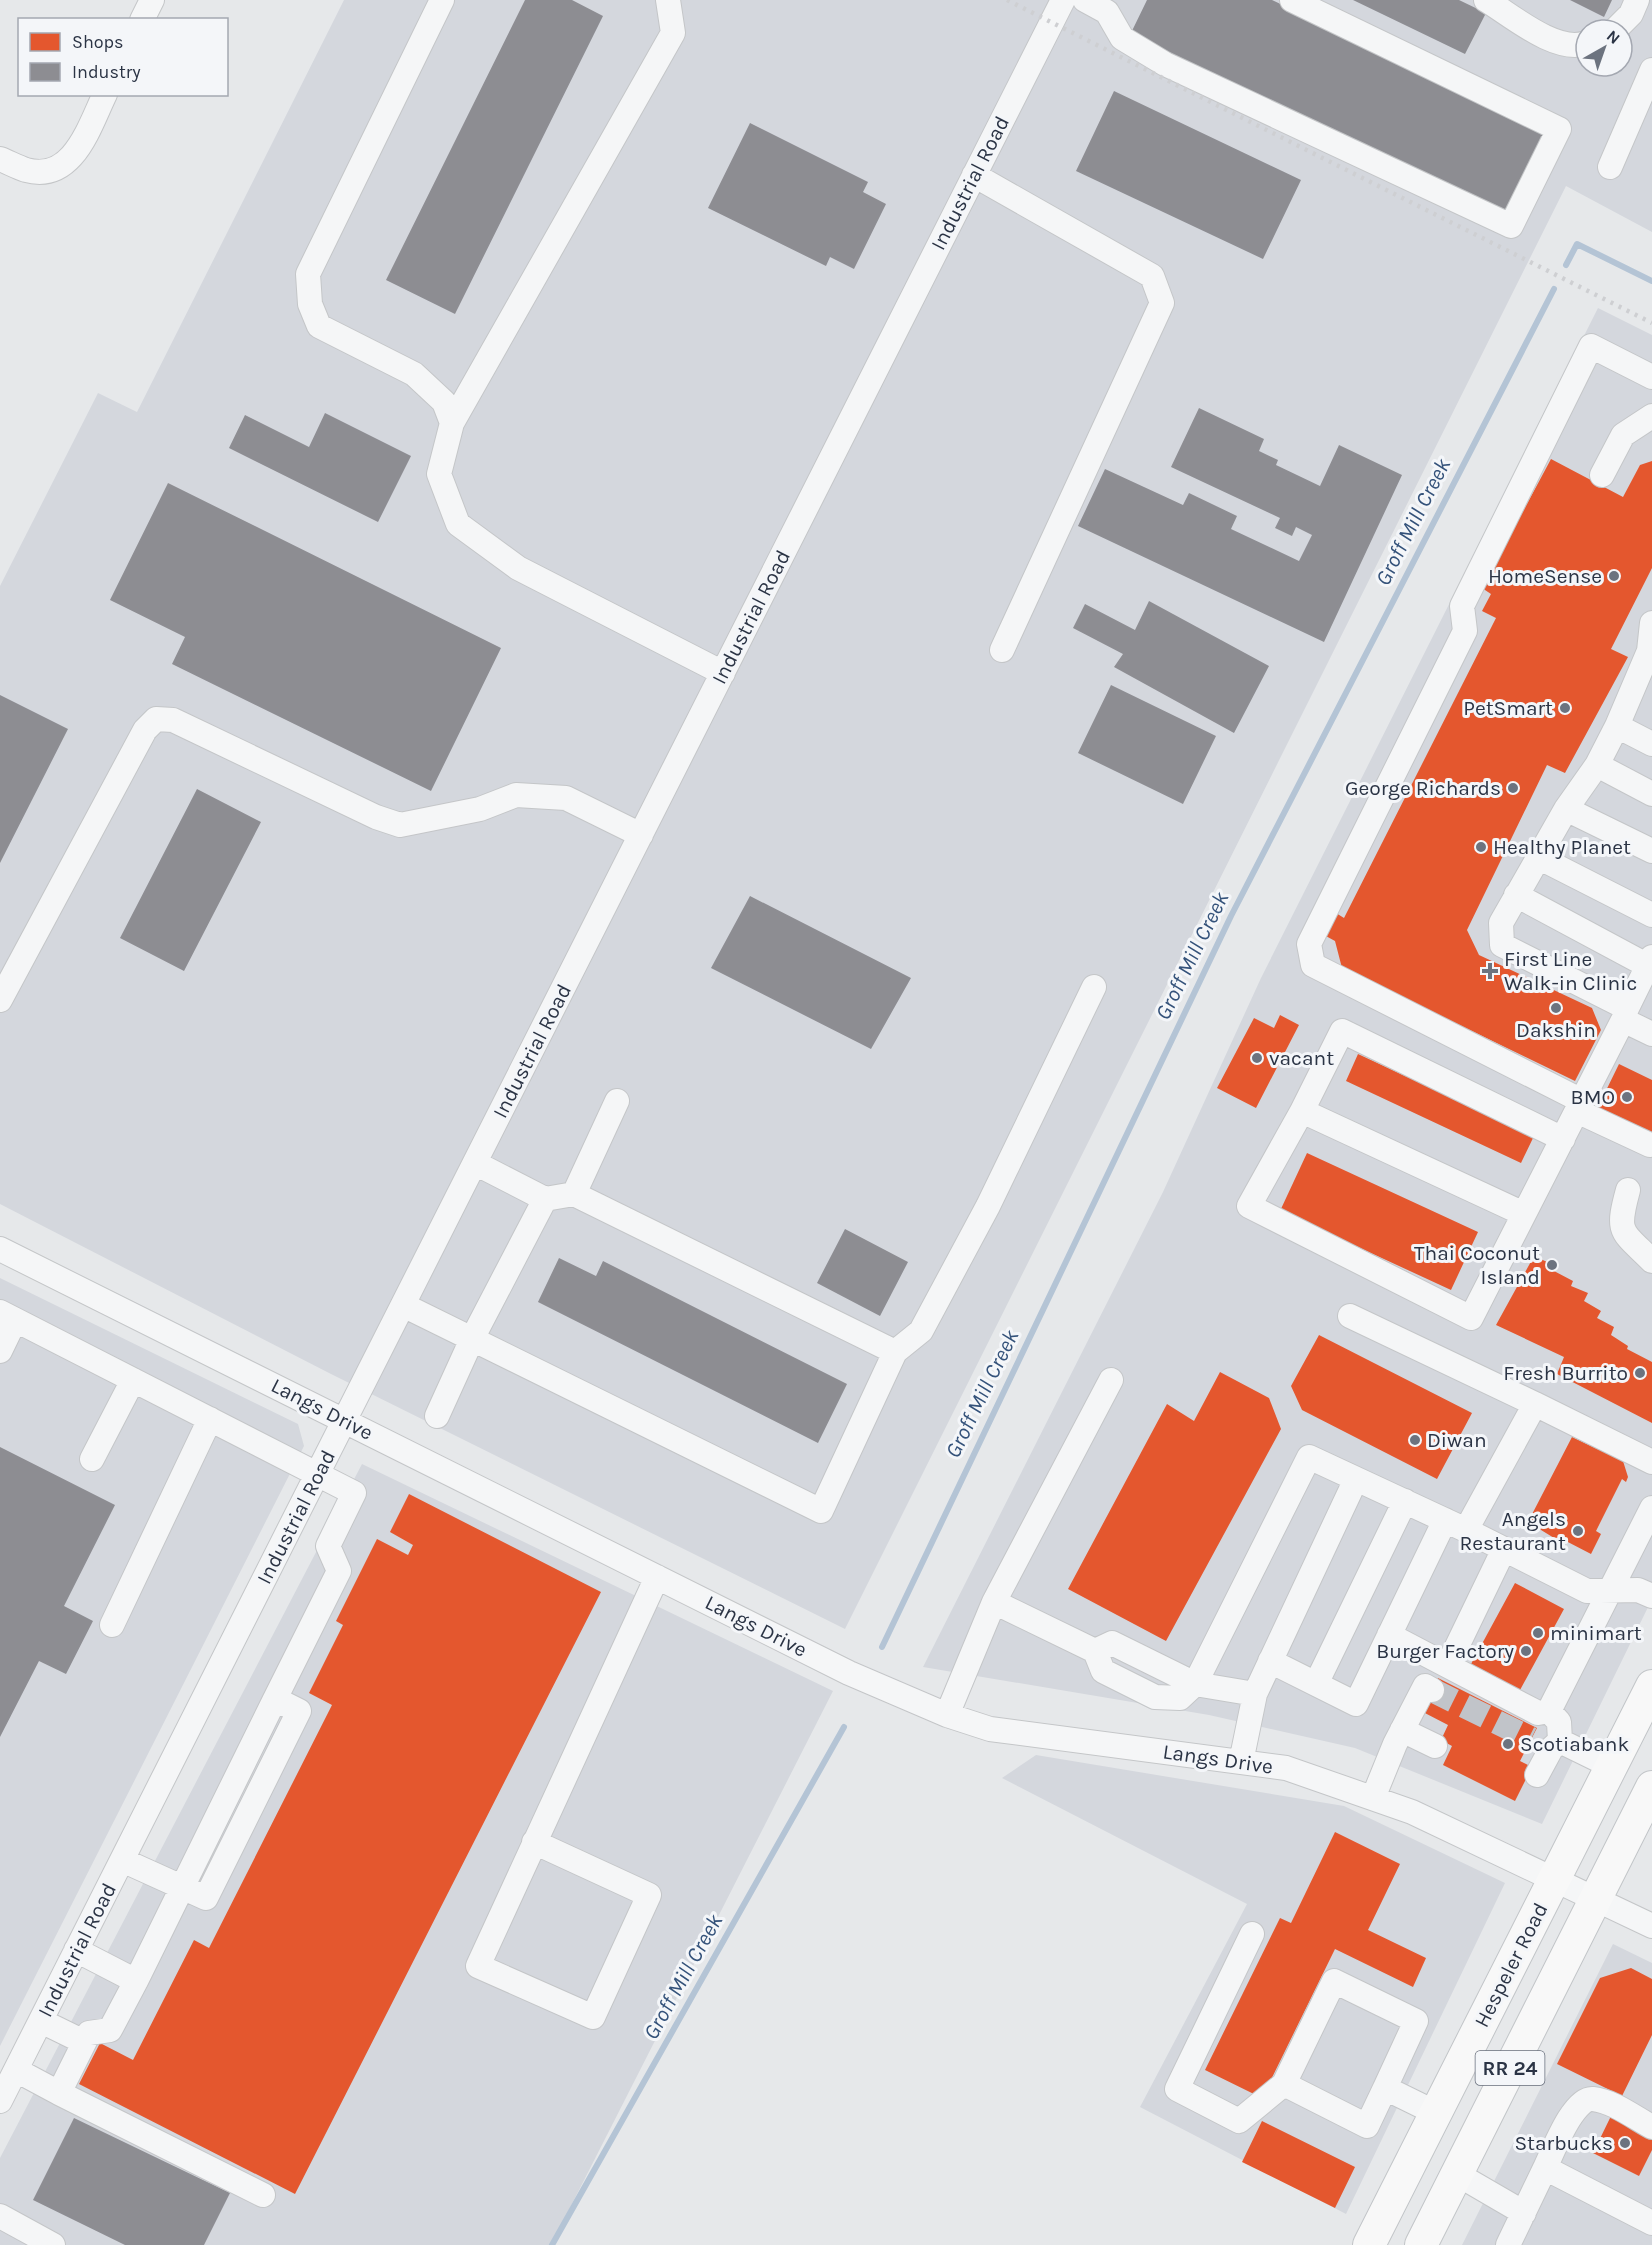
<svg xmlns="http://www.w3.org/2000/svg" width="1652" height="2245" font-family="Karla,sans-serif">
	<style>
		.built { fill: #d4d7dd; fill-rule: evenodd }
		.shops { fill: #e4572e }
		.industry { fill: #8d8d92 }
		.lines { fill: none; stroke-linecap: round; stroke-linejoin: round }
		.stream { stroke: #b4c4d5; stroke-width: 6 }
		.minor-tunnel { stroke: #c1c4c9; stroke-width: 24; stroke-dasharray: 24 12; stroke-linecap: butt }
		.minor-casing { stroke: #c4c6c8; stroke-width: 26 }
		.major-casing { stroke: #c2c5c8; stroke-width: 34 }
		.minor { stroke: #f5f6f7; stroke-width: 24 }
		.major { stroke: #f8f8f8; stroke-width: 32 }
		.rail { stroke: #cecfd2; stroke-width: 4.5; stroke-dasharray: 3 6; stroke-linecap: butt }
		.poi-dot { fill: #6c737f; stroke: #f4f6f9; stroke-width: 2 }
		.labels { text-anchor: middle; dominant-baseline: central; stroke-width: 6; stroke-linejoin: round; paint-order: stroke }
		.shield { fill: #f4f6f9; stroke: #676e7b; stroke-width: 1.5 }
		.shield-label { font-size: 20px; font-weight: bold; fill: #2b3445 }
		.street-label { font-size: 21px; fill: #2b3445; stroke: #f4f6f9 }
		.poi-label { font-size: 21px; fill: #2b3445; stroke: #f4f6f9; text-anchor: end }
		.water-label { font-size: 22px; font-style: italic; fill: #34527a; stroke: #f4f6f9 }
	</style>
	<rect width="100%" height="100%" fill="#e6e8ea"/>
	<path class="built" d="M344,0H1652V232L1566,186L845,1629L331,1374L0,1204V586L98,393L137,412ZM1586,30H1622V66H1586Z
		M1598,308L1652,335V1599L1542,1824L1355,1748L1209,1715L923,1667L1163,1192L1261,978Z
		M0,1278L298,1424L304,1446L0,2046Z
		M362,1464L833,1691L551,2245H0V2158Z
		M1036,1755L1344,1806L1505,1883L1346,2214L1140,2107L1247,1904L1002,1778Z
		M1613,1944L1652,1963V2245H1462Z"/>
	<path class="shops" d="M1551,459L1623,497L1640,465L1652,461V568L1611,649L1628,657L1565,773L1547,765L1467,930L1479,955L1592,1008L1601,1030L1575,1081L1342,968L1335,941L1324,935L1336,913L1344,918L1496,618L1482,611L1491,594L1482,588Z
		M1280,1015L1299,1025L1256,1108L1217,1088L1254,1018L1274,1028Z
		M1358,1054L1534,1136L1521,1163L1346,1081Z
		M1619,1064L1652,1080V1141L1595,1113Z
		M1307,1153L1478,1232L1451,1290L1280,1211Z
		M1534,1256L1556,1266L1554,1271L1573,1281L1571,1286L1588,1293L1584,1301L1601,1311L1597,1318L1614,1327L1611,1335L1628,1346L1627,1349L1652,1362V1423L1557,1374L1564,1357L1496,1325Z
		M1319,1335L1472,1413L1437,1479L1302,1410L1291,1386Z
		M1220,1372L1269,1398L1281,1429L1166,1641L1068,1589L1167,1404L1194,1421Z
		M1572,1437L1623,1461L1628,1477L1626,1482L1622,1479L1596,1531L1601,1534L1591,1554L1564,1540L1559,1541L1528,1522Z
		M409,1494L601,1592L295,2194L79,2084L100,2043L133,2060L194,1940L209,1948L332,1705L309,1693L343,1625L336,1621L377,1539L408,1555L413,1545L390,1532Z
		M1515,1583L1564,1609L1520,1690L1471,1664Z
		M1438,1678L1537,1728L1520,1761L1532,1767L1515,1801L1443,1765L1452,1746L1441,1740L1448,1725L1421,1711Z
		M1335,1832L1400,1864L1368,1930L1426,1958L1413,1987L1335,1949L1262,2098L1205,2070L1280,1918L1291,1923Z
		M1631,1968L1652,1979V2035L1622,2096L1557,2064L1600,1978Z
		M1611,2116L1652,2137V2150L1639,2176L1593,2153Z
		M1262,2121L1355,2167L1335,2208L1242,2162Z"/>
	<path class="industry" d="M525,0H572L603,16L455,314L386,280Z
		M1147,0H1272L1547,129L1506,212L1130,35Z
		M1353,0H1459L1486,13L1465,54Z
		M1570,0H1612L1604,17Z
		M1114,91L1301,180L1263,259L1076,171Z
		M750,123L868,182L863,192L886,204L854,269L830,257L826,266L708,208Z
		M1199,408L1264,439L1259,451L1278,460L1276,465L1320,486L1339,445L1402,475L1324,642L1078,526L1105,469L1183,505L1189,493L1237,516L1231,529L1299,561L1312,535L1296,527L1292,536L1275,528L1280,518L1171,467Z
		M325,413L411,456L378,522L229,448L245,415L309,447Z
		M168,483L501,648L431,791L172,664L185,637L110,600Z
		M1149,601L1269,666L1234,733L1114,667L1123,654L1073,628L1085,604L1135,630Z
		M1111,685L1216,736L1183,804L1078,753Z
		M0,695L68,729L0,863Z
		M197,789L261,822L184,971L120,938Z
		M750,896L911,978L871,1049L711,968Z
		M845,1229L908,1262L880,1316L817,1283Z
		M559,1258L596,1276L603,1261L847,1384L818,1443L538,1302Z
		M0,1447L115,1505L64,1606L93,1621L66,1674L39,1661L0,1737Z
		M74,2118L230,2193L204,2245H125L33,2200Z"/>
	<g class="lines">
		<path class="stream" d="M1566,265L1577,244L1652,281
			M882,1647L1231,916L1554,289
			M552,2245L844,1727"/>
		<path class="minor-tunnel" d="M1432,1690L1531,1739"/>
		<defs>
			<path id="minor" d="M442,0L308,274L310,304L319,326L414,374L444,402L452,423
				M668,0L673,33L452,423L439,474L458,524L518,568L723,673
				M1085,0L1107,12L1122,38L1165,64L1511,226L1559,129L1292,0
				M1486,0C1511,15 1556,54 1586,43
				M142,20L152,0
				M1615,30L1631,14L1637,0
				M0,159C8,162 17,167 26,170C73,183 89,127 105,94
				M1610,167L1652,70
				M974,175L1152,276L1162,303L1002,650
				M1602,475L1623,435L1652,416
				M1617,726L1652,744
				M1597,765L1652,794
				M1566,809L1652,851
				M1538,857L1652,915
				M1516,895L1652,968
				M0,1000L145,730L156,719L173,720L376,817L400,825L480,809L516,795L566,798L641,835
				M1627,1008L1652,957
				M1623,1020L1627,1008L1502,945L1501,923L1566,809L1597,765L1617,726L1649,651L1652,623
				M1582,1101L1313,965L1309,944L1465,631L1462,606L1591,346L1652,377
				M1302,1111L1342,1031L1563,1139
				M1577,1111L1650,1145
				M1628,1190C1616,1234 1621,1230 1652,1261
				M574,1194L617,1101
				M1524,1214L1302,1111L1249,1206L1471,1318L1623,1020L1652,1034
				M0,1249L849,1673L947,1715L990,1729L1286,1768L1412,1812L1652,1926
				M403,1305L821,1511L895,1352L574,1194L545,1199L475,1163
				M0,1312L354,1493L328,1546L339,1571L275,1699
				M1350,1316L1535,1404L1466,1530
				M0,1351L15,1320
				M895,1352L921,1331L988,1206L1094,987
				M1535,1404L1652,1462
				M437,1416L472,1339L545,1199
				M92,1459L133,1380
				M1356,1479L1255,1694L1195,1684L1309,1457L1466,1530L1587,1591L1638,1590L1652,1596
				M994,1602L1111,1380
				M112,1625L210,1419
				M1389,1635L1538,1713L1549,1711
				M1270,1661L1356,1704L1445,1520
				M1448,1665L1504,1549
				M1316,1684L1405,1501
				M947,1715L994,1602L1095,1651L1112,1643L1195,1684L1180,1698L1155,1697L1103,1671L1095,1651
				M1402,1730L1435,1746
				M1560,1741L1611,1766
				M1241,1762L1255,1694
				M1537,1775L1551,1749L1560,1741L1559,1722L1549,1711L1652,1508
				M1373,1798L1395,1744L1425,1686L1432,1690
				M534,1842L649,1895L593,2017L478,1966L657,1577
				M1252,1934L1177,2089L1239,2121L1284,2084
				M76,1950L136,1981L275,1699L299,1711L206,1898L122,1860
				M136,1981L110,2030L89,2033L59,2093L263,2195
				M41,2021L84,2042
				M16,2070L59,2093
				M1385,2088L1367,2126L1284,2084L1334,1981L1416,2021L1385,2088L1436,2113
				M0,2101L1063,0
				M1545,2168C1553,2152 1573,2097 1593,2099C1613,2101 1635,2118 1652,2127
				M1457,2174L1524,2213
				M0,2216L53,2245
				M1508,2245L1545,2168L1652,2223"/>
			<path id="major" d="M1369,2245L1652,1686
				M1421,2245L1652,1787"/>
		</defs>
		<use href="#minor" class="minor-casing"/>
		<use href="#major" class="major-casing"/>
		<use href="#minor" class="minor"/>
		<use href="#major" class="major"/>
		<path class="rail" d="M1007,0L1652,323"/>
	</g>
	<g class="poi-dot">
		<circle cx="1614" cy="576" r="6"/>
		<circle cx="1565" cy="708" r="6"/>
		<circle cx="1513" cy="788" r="6"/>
		<circle cx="1481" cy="847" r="6"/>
		<path d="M1487 962h6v6h6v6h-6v6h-6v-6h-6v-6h6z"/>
		<circle cx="1556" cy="1008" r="6"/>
		<circle cx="1257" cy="1058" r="6"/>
		<circle cx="1627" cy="1097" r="6"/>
		<circle cx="1552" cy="1265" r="6"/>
		<circle cx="1640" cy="1373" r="6"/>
		<circle cx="1415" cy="1440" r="6"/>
		<circle cx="1578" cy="1531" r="6"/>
		<circle cx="1538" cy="1633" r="6"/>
		<circle cx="1526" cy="1651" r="6"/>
		<circle cx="1508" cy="1744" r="6"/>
		<circle cx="1625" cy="2143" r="6"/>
	</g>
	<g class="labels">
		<rect class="shield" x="1475.5" y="2051" width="69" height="34" rx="4.5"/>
		<g class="shield-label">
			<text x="1510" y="2068">RR 24</text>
		</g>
		<g class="street-label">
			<text transform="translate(970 183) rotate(-63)">Industrial Road</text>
			<text transform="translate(751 617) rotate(-63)">Industrial Road</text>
			<text transform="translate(532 1051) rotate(-63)">Industrial Road</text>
			<text transform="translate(322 1409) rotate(27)">Langs Drive</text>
			<text transform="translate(296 1517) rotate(-63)">Industrial Road</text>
			<text transform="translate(756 1626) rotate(27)">Langs Drive</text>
			<text transform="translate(1218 1759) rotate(8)">Langs Drive</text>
			<text transform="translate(77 1950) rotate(-63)">Industrial Road</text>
			<text transform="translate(1511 1965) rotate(-63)">Hespeler Road</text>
		</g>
		<g class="poi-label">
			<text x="1602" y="576">HomeSense</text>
			<text x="1553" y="708">PetSmart</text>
			<text x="1501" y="788">George Richards</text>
			<text x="1493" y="847" text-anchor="start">Healthy Planet</text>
			<text x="1504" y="959" text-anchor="start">First Line<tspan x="1504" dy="24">Walk-in Clinic</tspan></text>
			<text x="1556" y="1030" text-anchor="middle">Dakshin</text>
			<text x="1269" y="1058" text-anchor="start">vacant</text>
			<text x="1615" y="1097">BMO</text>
			<text x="1540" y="1253">Thai Coconut<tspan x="1540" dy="24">Island</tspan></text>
			<text x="1628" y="1373">Fresh Burrito</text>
			<text x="1427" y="1440" text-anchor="start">Diwan</text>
			<text x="1566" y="1519">Angels<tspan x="1566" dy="24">Restaurant</tspan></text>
			<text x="1550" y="1633" text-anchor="start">minimart</text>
			<text x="1514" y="1651">Burger Factory</text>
			<text x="1520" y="1744" text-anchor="start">Scotiabank</text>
			<text x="1613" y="2143">Starbucks</text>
		</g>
		<g class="water-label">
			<text transform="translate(1413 522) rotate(-63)">Groff Mill Creek</text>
			<text transform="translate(1192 956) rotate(-64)">Groff Mill Creek</text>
			<text transform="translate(982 1394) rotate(-64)">Groff Mill Creek</text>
			<text transform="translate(683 1977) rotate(-61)">Groff Mill Creek</text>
		</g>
	</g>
	<rect x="18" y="18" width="210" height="78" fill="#f4f6f9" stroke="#a4a8b1" stroke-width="1.5"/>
	<rect x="30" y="33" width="30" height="18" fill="#e4572e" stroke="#a4a8b1" stroke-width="1.5"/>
	<text x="72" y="48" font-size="18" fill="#2b3445">Shops</text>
	<rect x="30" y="63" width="30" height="18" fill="#8d8d92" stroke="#a4a8b1" stroke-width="1.5"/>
	<text x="72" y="78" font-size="18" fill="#2b3445">Industry</text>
	<g transform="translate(1604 48) rotate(40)"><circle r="28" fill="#f4f6f9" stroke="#a4a8b1" stroke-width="1.5"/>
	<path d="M0-4.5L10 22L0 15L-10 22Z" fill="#6c737f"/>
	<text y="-9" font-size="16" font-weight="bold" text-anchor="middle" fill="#2b3445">N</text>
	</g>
</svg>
